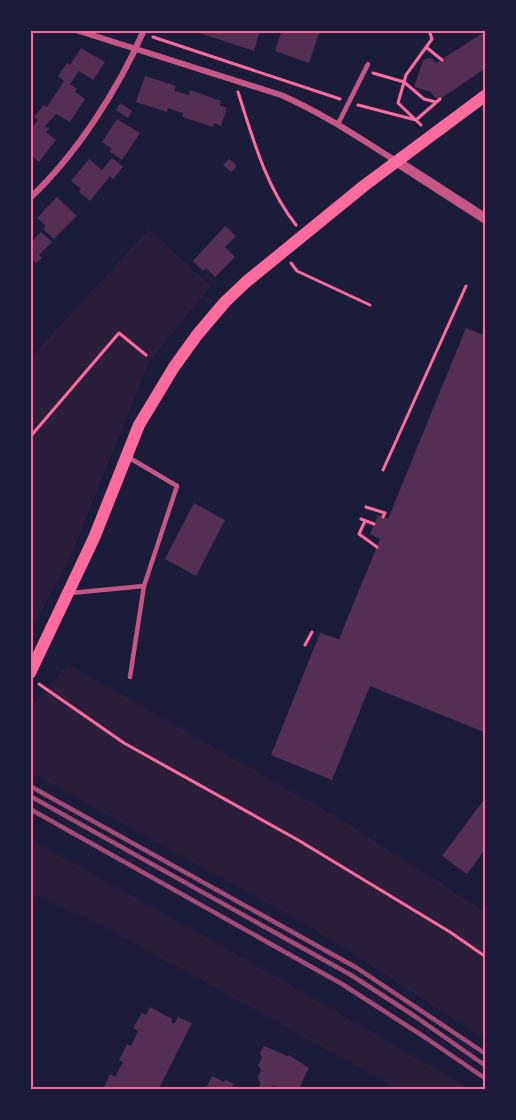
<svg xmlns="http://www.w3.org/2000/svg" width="516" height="1120" font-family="'PT Serif',serif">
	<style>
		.green { fill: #2a1e3b }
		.building { fill: #542f53 }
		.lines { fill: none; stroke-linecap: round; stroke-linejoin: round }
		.path { stroke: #ff6b9d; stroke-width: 3 }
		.service { stroke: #c65784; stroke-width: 4.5 }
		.minor { stroke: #c65784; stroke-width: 6 }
		.tertiary { stroke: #c65784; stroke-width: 10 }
		.secondary { stroke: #ff6b9d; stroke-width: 12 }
		.rail { stroke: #a44b75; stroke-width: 4.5 }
		.neatline { fill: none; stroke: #ff6b9d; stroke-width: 2 }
	</style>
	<rect width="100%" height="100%" fill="#1b1b3a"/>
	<path class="green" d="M149,229L211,286L149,362L70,558L30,632V358Z
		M68,664L335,816L486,912V1040L317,931L30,772V708Z
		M30,839L263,969L455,1080L468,1090H400L108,929L30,893Z"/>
	<path class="building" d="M191,30H260L254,51Z
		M282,30H320L309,63L275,51Z
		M486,31V68L440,99L435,98L431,92L414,87L423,60L429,58L433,59L436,63Z
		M81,48L105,62L93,80L79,71L70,84L77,89L75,92L85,99L70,122L56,114L45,126L49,129L46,132L56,140L39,162L30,155V130L38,120L34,117L44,105L47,107L64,81L58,76L67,63L70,65Z
		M145,76L176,86L174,91L189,95L190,90L221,101L220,105L227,108L221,126L214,123L213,127L182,117L183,113L176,111L168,108L167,112L136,102Z
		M120,103L132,111L128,118L116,110Z
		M117,119L140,133L122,160L110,152L112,149L102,142Z
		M112,158L123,167L113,179L110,176L90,201L79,192L81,189L71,181L89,159L102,170Z
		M229,159L237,166L231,172L223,165Z
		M57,197L77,216L54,239L43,229L46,226L37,218Z
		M225,226L236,236L225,247L235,257L215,277L206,268L203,271L193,261Z
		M41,232L52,242L39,255L42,258L36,263L34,260L30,263V243Z
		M466,328L486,336V727L484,732L370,686L332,780L271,755L320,633L339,639L380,539L370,534L378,515L388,519Z
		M194,503L225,520L196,576L165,559Z
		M486,797V848L467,874L442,856Z
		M150,1007L172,1019L171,1022L174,1024L178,1017L192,1023L158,1090H103L110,1074L115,1077L123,1062L119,1060L127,1044L131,1046L138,1031L133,1028L134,1026L142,1013L146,1015Z
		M264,1046L288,1056L289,1055L309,1068L299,1088L292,1090L286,1087L281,1089L276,1086L269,1087L268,1090H258L261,1083L259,1082L258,1076L261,1070L258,1065L262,1058L260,1053Z
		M212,1076L224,1082L226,1080L234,1084L232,1086L239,1090H205Z"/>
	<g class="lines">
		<path class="path" d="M153,37L340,99
			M426,47L442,60
			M373,73L404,82L424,99L436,102
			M238,92C253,139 266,187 296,225
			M358,105L416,120L440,99
			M421,125L398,103L406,75L432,39L429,30
			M291,263L297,271L370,305
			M30,437L119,333L146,355
			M383,470L466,286
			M366,507L385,513L383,517
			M361,519L374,524
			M365,521L359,534L377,547
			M305,645L312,632
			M39,684L124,743L298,840L450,932L486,957"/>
		<path class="service" d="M338,124L368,64
			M128,457L177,486L144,586L130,677
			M71,593L144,586"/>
		<path class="minor" d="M76,30L281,95C322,113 358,137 396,161
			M30,198C77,154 119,88 144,30"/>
		<path class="tertiary" d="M396,161L486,219"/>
		<path class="secondary" d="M30,673L94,538L139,425L174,367L197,335L225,302L246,282L365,185L486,95"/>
		<path class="rail" d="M30,786L357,968L486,1054
			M30,796L351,975L413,1015L486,1066
			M30,809L342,984L426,1038L486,1079"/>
	</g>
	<rect width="516" height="1120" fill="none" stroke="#1b1b3a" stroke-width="63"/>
	<rect x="32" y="32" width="452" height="1056" class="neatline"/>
</svg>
